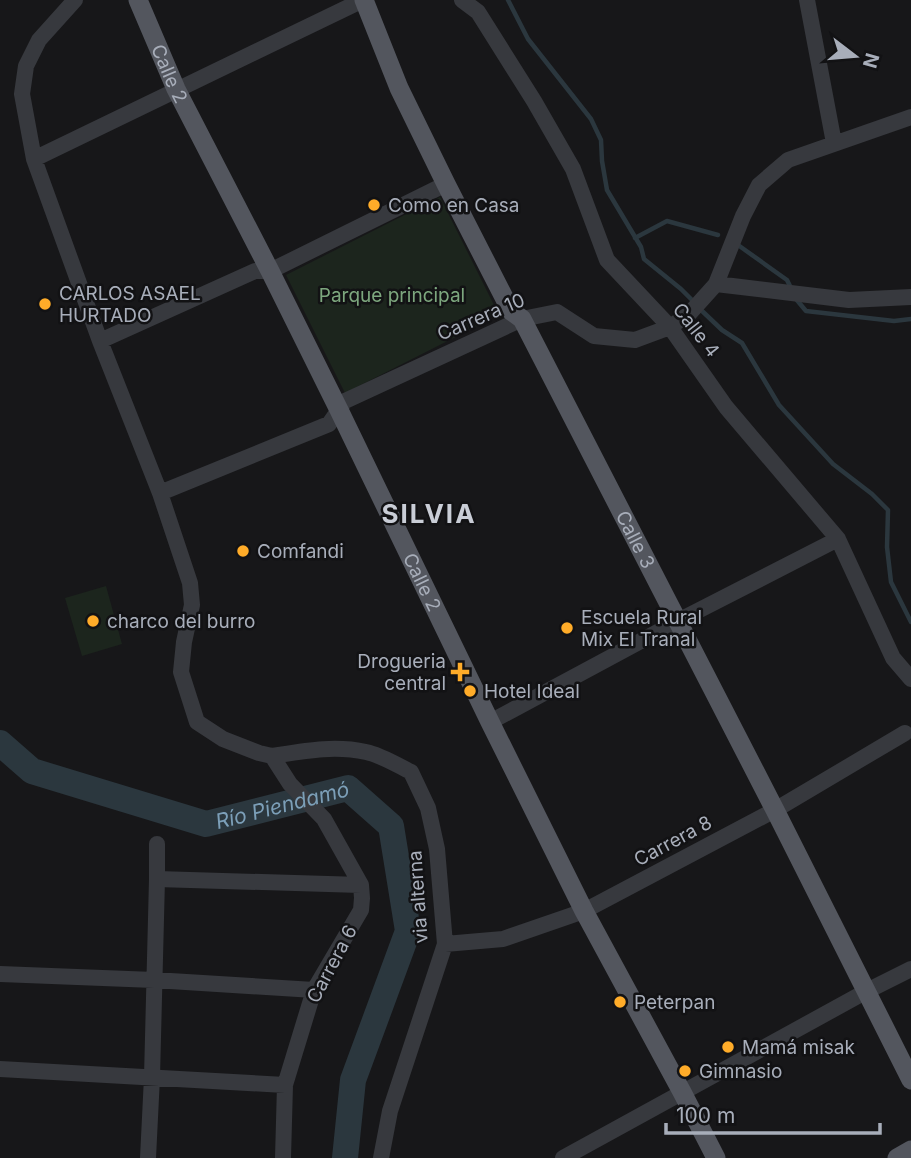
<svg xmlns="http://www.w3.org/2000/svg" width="911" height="1158" font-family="Inter,sans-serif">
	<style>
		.green { fill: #1c251d }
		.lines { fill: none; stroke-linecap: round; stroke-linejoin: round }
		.stream { stroke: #2b373e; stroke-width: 4.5 }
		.river { stroke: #2b373e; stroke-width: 26 }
		.minor { stroke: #37393e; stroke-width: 16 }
		.major { stroke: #53565e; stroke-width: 19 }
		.poi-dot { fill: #ffac29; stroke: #121214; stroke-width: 2.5 }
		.labels { text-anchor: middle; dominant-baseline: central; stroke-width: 5; stroke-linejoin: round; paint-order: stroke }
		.street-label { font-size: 19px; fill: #a8aeba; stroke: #121214 }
		.poi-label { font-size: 19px; fill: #a8aeba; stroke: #121214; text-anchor: start }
		.park-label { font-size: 19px; fill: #7da77e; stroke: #121214 }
		.water-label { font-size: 21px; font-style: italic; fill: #7c9fb8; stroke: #121214 }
		.district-label { font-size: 26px; font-weight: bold; letter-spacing: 2px; fill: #c9cdd6; stroke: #121214 }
	</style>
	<rect width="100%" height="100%" fill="#171719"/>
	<path class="green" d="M440,197L499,315L345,393L286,275Z
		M106,586L122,644L82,656L65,598Z"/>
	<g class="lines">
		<path class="stream" d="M508,0L528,39L591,119L601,140L602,161L607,190L641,247L644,259L681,289L694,302
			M635,238L667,221L718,235
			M738,245L787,280L791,288
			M796,299L806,311L894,321L911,319
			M700,309L722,330L742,343L779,405L833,464L872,494L888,510L887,547L891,582L911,622"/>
		<path class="river" id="s1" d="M0,743L32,771L206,824L348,788L391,826L408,931L353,1080L345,1158"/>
		<path class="minor" d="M75,0L39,40L26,66L22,94L34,159L100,341L160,493L190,583L192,605L184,642L181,672L197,722L223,739L259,753L272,756L290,784L324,819L361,885L362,898L361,910L314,990L285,1085L283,1158
			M462,0L478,12L534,101L573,169L607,260L670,327L726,407L838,539L893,658L911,679
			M807,0L834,143
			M34,159L363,0
			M716,284L849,300L911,297
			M100,341L255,271H270L446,184
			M160,493L329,424L345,401L522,319L557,312L594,336L635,340L670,327L689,314L716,284L743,216L759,185L788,160L911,117
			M490,722L678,621L838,539
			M272,756C304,751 334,745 366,752C381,755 397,765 411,772L428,808L437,849L445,944L390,1111L381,1158
			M157,879L361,885
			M445,944L503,939L584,911L775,810L905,733
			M0,974L154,980L314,990
			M0,1069L285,1085
			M148,1158L152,1077L157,879V844
			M563,1158L865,992L911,969"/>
		<g class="major">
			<path id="s2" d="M138,0L176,89L270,271L339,410L490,722L584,911L682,1092L716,1158"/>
			<path id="s3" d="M364,0L399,88L446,184L511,311L522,319L775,810L911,1080"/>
			<path d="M897,1158L911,1150"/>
		</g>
	</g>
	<g class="poi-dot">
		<circle cx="374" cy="205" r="7"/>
		<circle cx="45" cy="304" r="7"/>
		<circle cx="243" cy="551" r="7"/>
		<circle cx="93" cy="621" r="7"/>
		<circle cx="567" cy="628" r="7"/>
		<path d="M456.5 661.5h7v7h7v7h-7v7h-7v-7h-7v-7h7z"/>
		<circle cx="470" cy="691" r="7"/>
		<circle cx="620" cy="1002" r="7"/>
		<circle cx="728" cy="1047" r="7"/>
		<circle cx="685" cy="1071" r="7"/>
	</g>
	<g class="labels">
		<g class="street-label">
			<text stroke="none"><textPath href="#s2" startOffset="80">Calle 2</textPath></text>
			<text transform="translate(481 317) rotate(-23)">Carrera 10</text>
			<text transform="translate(696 330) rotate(52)">Calle 4</text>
			<text stroke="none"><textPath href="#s3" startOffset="606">Calle 3</textPath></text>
			<text stroke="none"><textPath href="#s2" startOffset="648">Calle 2</textPath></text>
			<text transform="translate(673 841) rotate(-28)">Carrera 8</text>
			<text transform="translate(418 897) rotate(-94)">via alterna</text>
			<text transform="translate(332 964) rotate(-62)">Carrera 6</text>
		</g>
		<g class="poi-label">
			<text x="388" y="205">Como en Casa</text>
			<text x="59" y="293">CARLOS ASAEL<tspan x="59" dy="22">HURTADO</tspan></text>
			<text x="257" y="551">Comfandi</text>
			<text x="581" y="617">Escuela Rural<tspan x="581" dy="22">Mix El Tranal</tspan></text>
			<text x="107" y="621">charco del burro</text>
			<text x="446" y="661" text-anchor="end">Drogueria<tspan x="446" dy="22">central</tspan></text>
			<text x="484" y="691">Hotel Ideal</text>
			<text x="634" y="1002">Peterpan</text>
			<text x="742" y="1047">Mamá misak</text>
			<text x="699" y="1071">Gimnasio</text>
		</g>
		<g class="park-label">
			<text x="392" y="295">Parque principal</text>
		</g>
		<g class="water-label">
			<text stroke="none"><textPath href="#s1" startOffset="303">Río Piendamó</textPath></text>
		</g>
		<g class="district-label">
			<text x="429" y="513">SILVIA</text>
		</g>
	</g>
	<g transform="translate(855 56) rotate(106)" stroke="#121214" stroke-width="5" paint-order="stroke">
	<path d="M0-5L12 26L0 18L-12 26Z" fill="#a8aeba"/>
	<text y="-10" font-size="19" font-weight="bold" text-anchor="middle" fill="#a8aeba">N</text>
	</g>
	<path d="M666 1123v10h214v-10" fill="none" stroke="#a8aeba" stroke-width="3.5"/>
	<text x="676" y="1123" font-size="21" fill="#a8aeba" stroke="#121214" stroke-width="5" paint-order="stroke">100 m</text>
</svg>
